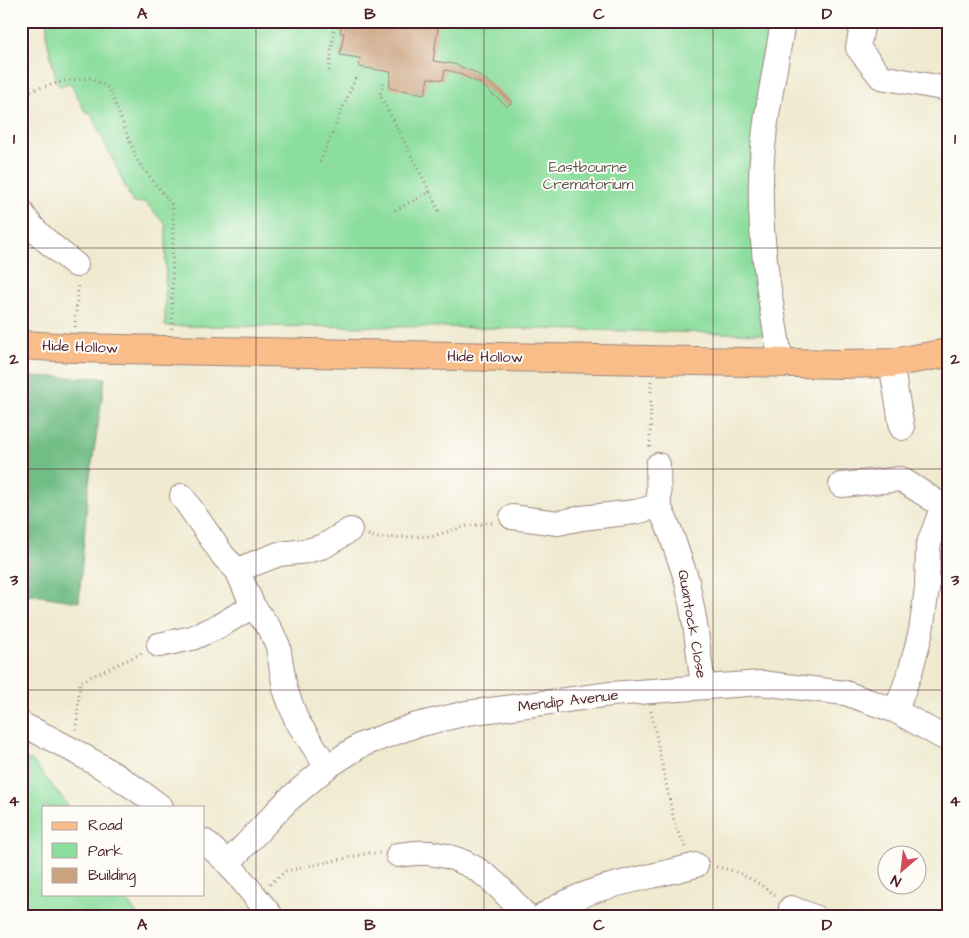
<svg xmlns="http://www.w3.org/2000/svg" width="969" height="938" font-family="'Architects Daughter',sans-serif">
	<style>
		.green { fill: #8cde9e; stroke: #6b7e64 }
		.forest { fill: #71bd85; stroke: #5e6e58 }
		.building { fill: #cba27f }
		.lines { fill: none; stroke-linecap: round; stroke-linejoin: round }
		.minor-casing { stroke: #9c847e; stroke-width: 26 }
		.major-casing { stroke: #9c847e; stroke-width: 30 }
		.path { stroke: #9c847e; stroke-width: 3; stroke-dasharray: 1 4; stroke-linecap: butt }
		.minor { stroke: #fff; stroke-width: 24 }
		.major { stroke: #f8bd89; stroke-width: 28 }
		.grid { fill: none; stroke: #4a1f2b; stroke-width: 1; stroke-opacity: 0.55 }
		.labels { text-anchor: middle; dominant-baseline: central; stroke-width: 4; stroke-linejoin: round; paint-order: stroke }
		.park-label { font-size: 15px; fill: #5e584e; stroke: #fdfcf7 }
		.street-label { font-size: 15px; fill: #4a1f2b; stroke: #fdfcf7 }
		.neatline { fill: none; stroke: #4a1f2b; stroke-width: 2 }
		.grid-label { font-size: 16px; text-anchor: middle; font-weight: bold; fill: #4a1f2b }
	</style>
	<rect width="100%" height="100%" fill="#fdfcf7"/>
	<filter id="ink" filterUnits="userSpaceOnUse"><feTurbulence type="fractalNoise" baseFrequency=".02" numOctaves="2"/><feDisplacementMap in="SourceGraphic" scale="10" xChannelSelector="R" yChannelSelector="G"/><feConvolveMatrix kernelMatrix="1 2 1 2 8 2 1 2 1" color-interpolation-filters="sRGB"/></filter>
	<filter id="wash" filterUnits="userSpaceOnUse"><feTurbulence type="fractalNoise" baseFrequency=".0096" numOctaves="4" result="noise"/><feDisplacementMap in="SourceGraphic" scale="20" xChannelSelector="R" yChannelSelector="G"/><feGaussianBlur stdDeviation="1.12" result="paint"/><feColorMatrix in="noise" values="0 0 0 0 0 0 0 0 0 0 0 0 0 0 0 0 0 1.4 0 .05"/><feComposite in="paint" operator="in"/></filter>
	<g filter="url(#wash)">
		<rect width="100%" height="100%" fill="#efead0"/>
		<path class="green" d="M47,21H775L765,334L444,327L165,326L166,225L145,202L133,203L90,112L86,113L70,83L59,86L56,80L47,39Z
			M21,759L32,760L69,807H44V894H122L139,917H21Z"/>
		<path class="forest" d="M21,376L105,378L88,490L79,602L21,593Z"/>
		<g id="blocks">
			<path class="building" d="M328,21H439L433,61L454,64L474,72L493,85L512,102L507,106L479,83L455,72L445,70L443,80L428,78L425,94L389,88L391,72L359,67L360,58L340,55L344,33H340L341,26L327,24Z"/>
		</g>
	</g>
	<g filter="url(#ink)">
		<use href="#blocks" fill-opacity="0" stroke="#9c847e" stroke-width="1"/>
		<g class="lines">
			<defs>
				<path id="minor" d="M863,21L858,48L881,77L948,89
					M21,211C33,233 57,249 76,265
					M781,363C771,304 759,241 761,180C762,126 775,74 783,21
					M891,363L902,428
					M658,465L659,506L670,531L687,581L695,624L703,686
					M841,485L901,479L943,506L948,508
					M182,496L224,557L237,570L253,606L271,631L278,646L285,689L297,721L327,767
					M512,517L558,523L582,518L635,512L659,506
					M237,570L279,554L307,551L324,546L350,530
					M159,645L192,638L219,626L253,606
					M896,711L911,669L921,631L927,588L928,546L943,506
					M21,724C70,747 118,774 161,807
					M204,841L228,863L272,917
					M398,855C408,854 419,852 429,853C475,858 498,884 527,917
					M228,863L287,801L327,767L361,745L413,726L467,713L611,694L761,683L845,693L896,711L948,740
					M791,908L814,917
					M541,917C590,883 641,881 696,865"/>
				<path id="major" d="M21,345L74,348L839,364L891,363L948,353"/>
			</defs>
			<use href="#minor" class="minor-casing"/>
			<use href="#major" class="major-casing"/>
			<path class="path" d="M329,71L335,21
				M383,83L380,95L430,192L392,212
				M21,93L65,81L90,78L109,88L138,162L173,206L172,330
				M320,162L356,77
				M430,192L440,214
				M75,327L78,284
				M650,447L651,381
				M368,535L377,538L433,536L467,526L492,523
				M651,711L675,826L686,847
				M76,730L80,682L142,653
				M716,867C739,870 757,882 775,895
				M270,884L286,871L369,853H380"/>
			<use href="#minor" class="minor"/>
			<use href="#major" class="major"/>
		</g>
	</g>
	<path class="grid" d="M256,21V917M484,21V917M713,21V917M21,248H948M21,469H948M21,690H948"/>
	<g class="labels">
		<g class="park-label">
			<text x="588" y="167">Eastbourne<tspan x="588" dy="17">Crematorium</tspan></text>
		</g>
		<g class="street-label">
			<text transform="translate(80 347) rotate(2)">Hide Hollow</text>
			<text transform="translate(485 357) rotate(1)">Hide Hollow</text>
			<text transform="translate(692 624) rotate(80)">Quantock Close</text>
			<text transform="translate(568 701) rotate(-7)">Mendip Avenue</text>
		</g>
	</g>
	<rect width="969" height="938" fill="none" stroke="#fdfcf7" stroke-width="55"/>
	<rect x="42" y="806" width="162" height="90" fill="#fdfcf7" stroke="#b5a4a5"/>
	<rect x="52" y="822" width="25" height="8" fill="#f8bd89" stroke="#b5a4a5"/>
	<text x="88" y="830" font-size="15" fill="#4a1f2b">Road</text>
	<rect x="52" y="843" width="25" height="15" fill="#8cde9e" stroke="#b5a4a5"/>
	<text x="88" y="856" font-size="15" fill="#4a1f2b">Park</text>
	<rect x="52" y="868" width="25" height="15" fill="#cba27f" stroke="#b5a4a5"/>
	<text x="88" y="880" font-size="15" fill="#4a1f2b">Building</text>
	<g transform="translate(902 870) rotate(208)"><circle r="24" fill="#fdfcf7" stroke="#b5a4a5"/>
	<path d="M0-4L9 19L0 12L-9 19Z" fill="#d1495b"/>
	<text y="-8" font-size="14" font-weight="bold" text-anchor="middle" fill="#4a1f2b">N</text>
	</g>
	<rect x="28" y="28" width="914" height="882" class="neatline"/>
	<g class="grid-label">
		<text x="142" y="19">A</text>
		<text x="370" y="19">B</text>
		<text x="599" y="19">C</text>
		<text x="827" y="19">D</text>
		<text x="14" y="144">1</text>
		<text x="955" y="144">1</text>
		<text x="14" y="364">2</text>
		<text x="955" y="364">2</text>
		<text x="14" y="585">3</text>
		<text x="955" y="585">3</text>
		<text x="14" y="806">4</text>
		<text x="955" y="806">4</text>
		<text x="142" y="930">A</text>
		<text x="370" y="930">B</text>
		<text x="599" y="930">C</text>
		<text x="827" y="930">D</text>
	</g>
</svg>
